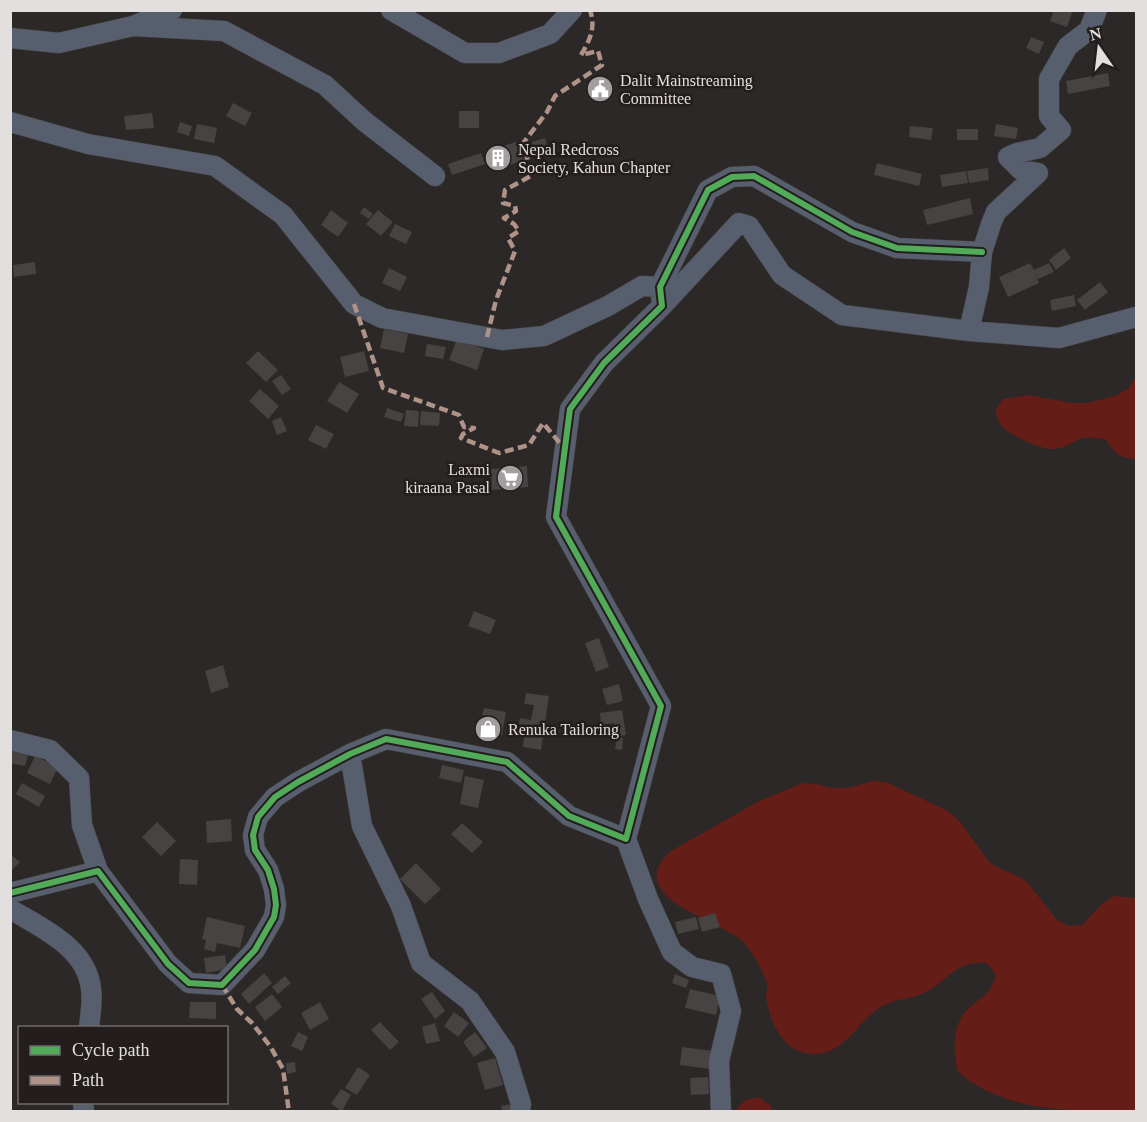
<svg xmlns="http://www.w3.org/2000/svg" width="1147" height="1122" font-family="Georgia,serif">
	<style>
		.green { fill: #641d17 }
		.building { fill: #464342 }
		.lines { fill: none; stroke-linecap: round; stroke-linejoin: round }
		.minor-casing { stroke: #484645; stroke-width: 21 }
		.minor { stroke: #575e6d; stroke-width: 20 }
		.quiet { stroke: #af9288; stroke-width: 4.5; stroke-dasharray: 9 4.5; stroke-linecap: butt }
		.cycleway-casing { stroke: #231d1d; stroke-width: 10 }
		.cycleway { stroke: #51ab58; stroke-width: 6 }
		.labels { text-anchor: middle; dominant-baseline: central; stroke-width: 5; stroke-linejoin: round; paint-order: stroke }
		.poi-label { font-size: 16px; fill: #e3dfde; stroke: #231d1d; text-anchor: start }
	</style>
	<rect width="100%" height="100%" fill="#2c2827"/>
	<path class="green" d="M1136,377V459C1121,459 1114,453 1106,440C1073,431 1075,449 1051,449C1039,449 1007,434 1000,424C998,421 997,415 995,411L1003,399L1029,395L1071,403H1087L1115,396L1128,389Z
		M873,781L886,782L948,811L961,823L989,862L1001,869L1014,874L1027,882L1057,920L1069,926L1082,925L1102,904L1113,896L1136,898V1111C1075,1111 1007,1114 958,1072C953,1054 952,1026 966,1011C980,996 989,999 996,975L987,963C957,960 950,978 928,991C915,999 898,998 884,1005C860,1017 846,1054 815,1054C784,1055 770,1023 766,997C766,993 768,988 767,984C765,974 752,952 745,944C738,934 702,919 690,912C663,898 641,877 671,851L759,801L803,783L817,784L831,788H847Z
		M759,1097L770,1105L772,1111H735L745,1100Z"/>
	<path class="building" d="M1054,10H1073L1067,27L1050,21Z
		M1031,37L1044,42L1039,54L1026,48Z
		M1108,73L1110,86L1068,94L1066,81Z
		M607,81L608,95L593,96L592,82Z
		M233,103L252,113L245,126L226,116Z
		M459,111H479V128H459Z
		M152,113L154,128L126,130L124,116Z
		M180,122L192,126L189,136L177,132Z
		M197,124L217,128L214,143L194,139Z
		M996,124L1018,128L1016,139L994,136Z
		M910,126L933,128L931,140L909,137Z
		M957,129H978V140H957Z
		M545,138L548,150L534,153L531,142Z
		M519,141L525,160L493,170L487,151Z
		M481,153L485,164L452,175L448,164Z
		M877,163L922,174L919,186L874,175Z
		M988,168L989,180L969,183L967,171Z
		M966,171L968,183L942,187L940,175Z
		M970,198L973,214L927,225L923,210Z
		M364,207L373,214L369,219L360,213Z
		M331,210L348,223L338,237L321,225Z
		M378,210L393,222L381,236L366,224Z
		M395,224L412,232L406,244L389,236Z
		M1064,248L1071,258L1056,270L1049,260Z
		M35,262L36,274L14,277L13,265Z
		M1030,263L1034,270L1049,263L1054,272L1038,279L1035,273L1039,283L1008,297L999,277Z
		M389,268L407,277L400,291L382,283Z
		M1100,282L1108,292L1085,310L1077,300Z
		M1074,295L1076,306L1052,311L1050,300Z
		M384,329L408,334L404,353L380,348Z
		M457,339L484,349L477,370L449,360Z
		M427,344L446,347L443,359L425,356Z
		M258,351L278,370L266,382L246,363Z
		M364,351L369,371L345,377L340,357Z
		M281,375L291,389L282,395L272,381Z
		M339,382L359,394L347,413L327,401Z
		M260,389L279,406L268,419L249,401Z
		M387,408L404,414L401,422L384,417Z
		M406,410L419,411L418,427L404,426Z
		M421,411L440,413L439,426L420,425Z
		M281,417L287,431L277,435L272,421Z
		M316,425L334,434L326,449L308,440Z
		M527,466L528,487L492,490L491,469Z
		M474,611L496,620L490,634L468,626Z
		M599,638L609,667L596,672L585,643Z
		M223,665L229,687L211,693L205,671Z
		M619,684L623,701L607,705L602,689Z
		M526,693L549,696L541,750L523,747L524,736L530,737L532,726L519,724L520,718L531,720L534,705L524,704Z
		M484,708L506,712L502,735L480,731L481,724L488,726L490,716L482,715Z
		M622,710L626,735L616,737L614,723L601,725L600,713Z
		M617,737L623,738L622,750L615,749Z
		M10,751L28,755L25,766L10,763Z
		M35,756L58,767L50,784L27,773Z
		M442,765L464,770L461,783L439,778Z
		M465,776L484,780L478,808L460,804Z
		M22,783L45,796L39,807L16,794Z
		M231,819L232,841L207,843L206,821Z
		M157,822L176,841L161,856L142,837Z
		M462,823L483,842L472,853L451,834Z
		M10,854L20,862L10,872Z
		M180,859L198,860L197,885L179,884Z
		M416,863L441,889L425,904L400,879Z
		M715,913L720,927L702,932L698,918Z
		M207,917L245,926L240,948L217,943L215,952L204,949L206,940L202,939Z
		M696,917L699,929L678,934L675,922Z
		M225,955L227,969L206,973L204,958Z
		M264,973L272,983L249,1004L241,994Z
		M675,974L689,980L686,988L672,983Z
		M285,976L291,983L278,994L272,987Z
		M690,989L720,996L716,1015L685,1008Z
		M432,992L445,1011L435,1019L421,999Z
		M272,994L282,1007L265,1021L255,1007Z
		M190,1002H216V1019L189,1018Z
		M320,1002L329,1019L310,1030L301,1013Z
		M454,1012L469,1023L458,1037L444,1026Z
		M380,1022L399,1042L390,1050L371,1030Z
		M435,1023L440,1041L426,1044L422,1027Z
		M298,1032L308,1037L302,1051L291,1046Z
		M475,1032L487,1048L474,1057L463,1042Z
		M682,1047L713,1051L710,1069L680,1065Z
		M495,1058L503,1085L485,1090L477,1063Z
		M295,1062L296,1072L287,1074L286,1063Z
		M358,1067L370,1075L357,1095L345,1088Z
		M708,1077L709,1094L691,1095L690,1078Z
		M341,1089L351,1095L342,1111L331,1104Z
		M512,1104L514,1112H502L501,1106Z"/>
	<g class="lines">
		<defs>
			<path id="minor" d="M391,10L465,53H499L550,34L572,10
				M133,26L224,31L325,85L364,121L435,176
				M10,38L59,43L133,26L172,10
				M10,122L88,144L215,166L283,215L354,304L382,318L502,340L544,336L608,306L642,286L660,287
				M662,306L739,223L749,226L782,275L842,315L969,331L1059,338L1136,317
				M969,331L979,287L982,252L991,224L996,212L1038,173L1021,170L1008,157L1017,153L1040,148L1061,130L1049,116V79L1068,46L1089,30L1097,10
				M10,740L50,750L79,778L82,825L98,871
				M350,754L362,826L401,906L421,963L470,1001L505,1052L521,1104L520,1112
				M626,839L648,899L672,952L692,967L721,974L731,1011L719,1061L721,1112
				M10,893L98,871L168,964L189,983L222,985L255,950L274,917L276,905L274,889L268,870L255,850L253,835L258,817L275,797L298,782L350,754L386,739L507,762L569,816L626,839L661,706L556,517L570,409L604,363L662,306L660,287L708,190L732,177L754,176L852,232L897,248L982,252
				M10,909C42,928 87,948 91,989C93,1002 90,1015 89,1028
				M83,1102L84,1112"/>
		</defs>
		<use href="#minor" class="minor-casing"/>
		<use href="#minor" class="minor"/>
		<path class="quiet" d="M354,304L383,388L459,415L464,427L474,428L463,434L461,438L499,453L529,445L543,423L564,448
			M487,337L496,300L515,251L508,238L519,231L514,224L504,218L516,211L515,206L503,203L505,190L531,176L524,142L547,112L555,96L602,65L598,51L581,55C590,40 596,28 590,10
			M222,985L237,1009L252,1023L270,1046L283,1069L289,1112"/>
		<defs>
			<path id="cycleway" d="M10,893L98,871L168,964L189,983L222,985L255,950L274,917L276,905L274,889L268,870L255,850L253,835L258,817L275,797L298,782L350,754L386,739L507,762L569,816L626,839L661,706L556,517L570,409L604,363L662,306L660,287L708,190L732,177L754,176L852,232L897,248L982,252"/>
		</defs>
		<use href="#cycleway" class="cycleway-casing"/>
		<use href="#cycleway" class="cycleway"/>
	</g>
	<defs>
		<symbol id="civic-disc" viewBox="-11 -11 22 22"><circle r="9.5" fill="#a39f9e" stroke="#231d1d"/><path d="M-.6-6.5H3V-4.5H.6V-3L4-1V1h2V6H-6V1h2V-1L-.6-3ZM-1.2 2.5V6h2.4V2.5Z" fill="#fff"/></symbol>
		<symbol id="building-disc" viewBox="-11 -11 22 22"><circle r="9.5" fill="#a39f9e" stroke="#231d1d"/><path d="M-4-6H4V6H1V3H-1V6H-4ZM-2.5-4.3h1.7v1.8h-1.7ZM.8-4.3h1.7v1.8H.8ZM-2.5-1h1.7V.8h-1.7ZM.8-1h1.7V.8H.8Z" fill="#fff"/></symbol>
		<symbol id="supermarket-disc" viewBox="-11 -11 22 22"><circle r="9.5" fill="#a39f9e" stroke="#231d1d"/><path d="M-6-5.5h2.5l.6 2H6L4.5 2H-2.5L-4.4-4H-6ZM-1.5 3.2a1.3 1.3 0 1 0 .1 0ZM3 3.2a1.3 1.3 0 1 0 .1 0Z" fill="#fff"/></symbol>
		<symbol id="shop-disc" viewBox="-11 -11 22 22"><circle r="9.5" fill="#a39f9e" stroke="#231d1d"/><path d="M-5-2.5h2.3a2.7 3.5 0 0 1 5.4 0H5L5.5 6h-11ZM-1.5-2.5h3a1.5 2.3 0 0 0-3 0Z" fill="#fff"/></symbol>
	</defs>
	<g fill-rule="evenodd">
		<use href="#civic-disc" x="585" y="74" width="30" height="30"/>
		<use href="#building-disc" x="483" y="143" width="30" height="30"/>
		<use href="#supermarket-disc" x="495" y="463" width="30" height="30"/>
		<use href="#shop-disc" x="473" y="714" width="30" height="30"/>
	</g>
	<g class="labels">
		<g class="poi-label">
			<text x="620" y="80">Dalit Mainstreaming<tspan x="620" dy="18">Committee</tspan></text>
			<text x="518" y="149">Nepal Redcross<tspan x="518" dy="18">Society, Kahun Chapter</tspan></text>
			<text x="490" y="469" text-anchor="end">Laxmi<tspan x="490" dy="18">kiraana Pasal</tspan></text>
			<text x="508" y="729">Renuka Tailoring</text>
		</g>
	</g>
	<rect width="1147" height="1122" fill="none" stroke="#e3dfde" stroke-width="24"/>
	<rect x="18" y="1026" width="210" height="78" fill="#231d1d" stroke="#706b6a" stroke-width="1.5"/>
	<rect x="30" y="1046" width="30" height="9" fill="#51ab58" stroke="#706b6a" stroke-width="1.5"/>
	<text x="72" y="1056" font-size="18" fill="#e3dfde">Cycle path</text>
	<rect x="30" y="1076" width="30" height="9" fill="#af9288" stroke="#706b6a" stroke-width="1.5"/>
	<text x="72" y="1086" font-size="18" fill="#e3dfde">Path</text>
	<g transform="translate(1099 48) rotate(346)" stroke="#231d1d" stroke-width="4.5" paint-order="stroke">
	<path d="M0-4.5L10 22L0 15L-10 22Z" fill="#e3dfde"/>
	<text y="-9" font-size="16" font-weight="bold" text-anchor="middle" fill="#e3dfde">N</text>
	</g>
</svg>
